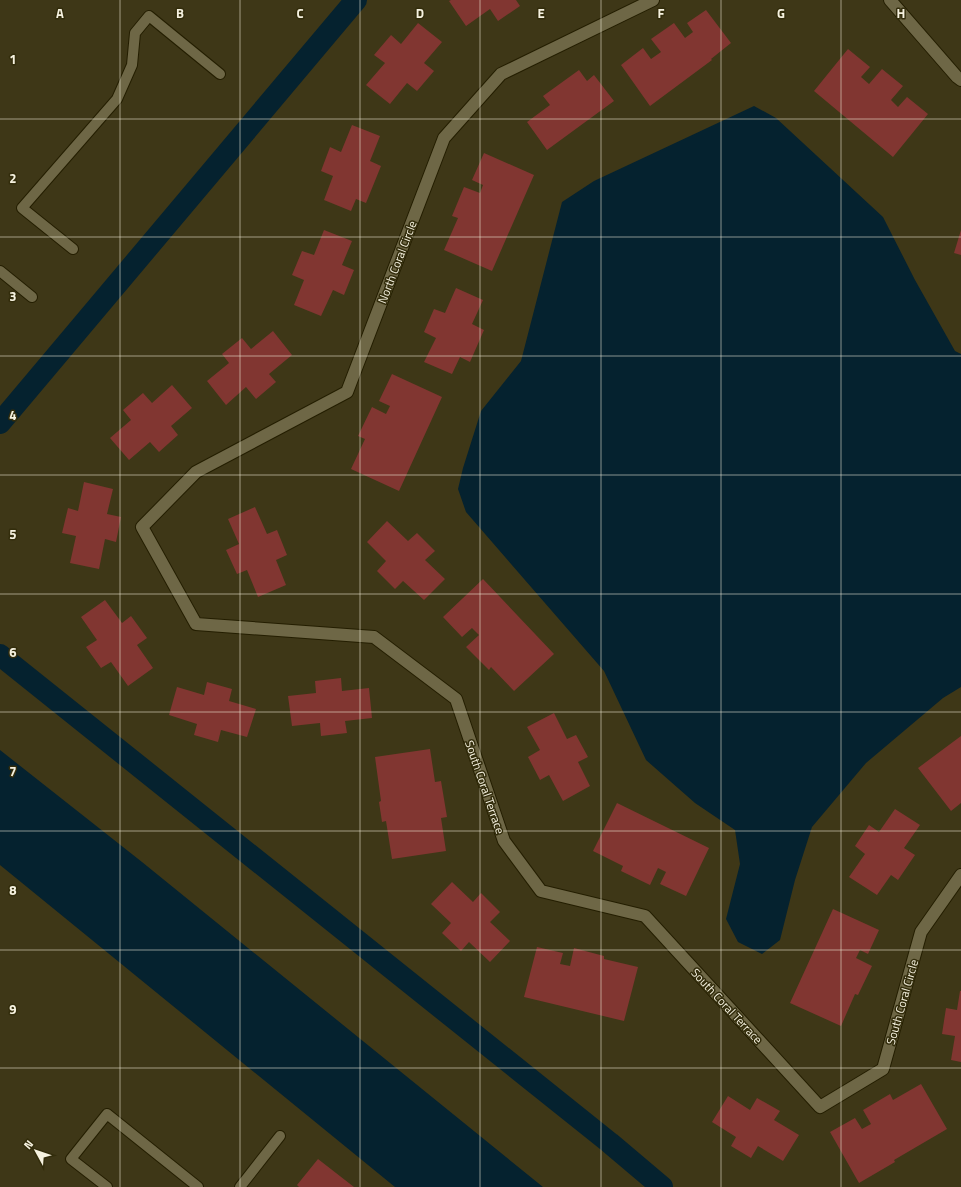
<svg xmlns="http://www.w3.org/2000/svg" width="961" height="1187" font-family="'Titillium Web',sans-serif">
	<style>
		.water { fill: #05222f }
		.lines { fill: none; stroke-linecap: round; stroke-linejoin: round }
		.canal { stroke: #05222f; stroke-width: 22 }
		.building { fill: #813631 }
		.lane-casing { stroke: #241e00; stroke-width: 12 }
		.street-casing { stroke: #241e00; stroke-width: 14 }
		.lane { stroke: #6e6746; stroke-width: 10 }
		.street { stroke: #6e6746; stroke-width: 12 }
		.grid { fill: none; stroke: #f6f2e0; stroke-width: 1; stroke-opacity: 0.55 }
		.labels { text-anchor: middle; dominant-baseline: central; stroke-width: 3; stroke-linejoin: round; paint-order: stroke }
		.street-label { font-size: 12px; fill: #f6f2e0; stroke: #332d0c }
		.grid-label { font-size: 13px; text-anchor: middle; font-weight: bold; fill: #f6f2e0; stroke: #332d0c; stroke-width: 3; stroke-linejoin: round; paint-order: stroke }
	</style>
	<rect width="100%" height="100%" fill="#3e3717"/>
	<path class="water" d="M754,106L776,118L883,217L915,280L955,351L961,354V687L943,698L866,763L812,827L795,880L780,940L762,954L738,942L726,919L740,864L735,830L695,803L646,760L604,671L466,512L458,489L463,468L481,411L521,361L562,202L594,181Z
		M0,750L142,862L543,1187H395L0,865Z"/>
	<g class="lines">
		<path class="canal" d="M0,423L356,0
			M0,655L610,1143L662,1187"/>
	</g>
	<path class="building" d="M451,0H516L520,6L498,21L490,9L466,26L449,1Z
		M706,10L731,43L711,59L712,60L650,106L621,65L643,48L651,59L661,52L651,39L674,23L685,38L693,32L687,23Z
		M418,23L442,42L424,63L434,71L417,91L407,83L390,104L366,85L385,63L374,55L391,35L401,44Z
		M848,49L870,67L861,77L869,84L882,69L903,86L891,100L898,107L907,97L928,114L893,157L814,91Z
		M579,70L587,81L594,75L614,101L547,150L527,122L550,105L543,96Z
		M352,125L380,136L370,161L381,166L366,203L356,199L351,211L324,200L333,176L321,171L330,147L341,152Z
		M484,153L534,175L492,271L444,250L458,218L452,216L464,187L480,193L483,185L472,180Z
		M324,230L352,241L342,265L354,270L344,295L333,290L321,316L294,305L304,280L292,275L302,251L314,255Z
		M961,230V255L954,253Z
		M456,288L483,300L472,324L484,330L470,362L460,357L452,374L424,362L436,338L424,332L434,309L445,313Z
		M273,331L292,355L269,374L276,382L256,399L246,387L226,405L207,381L229,363L222,354L242,338L251,349Z
		M392,374L442,397L399,491L351,469L365,439L358,436L372,407L386,414L390,406L379,401Z
		M172,385L192,408L171,426L178,435L159,452L150,442L129,460L110,438L131,420L123,410L143,393L152,403Z
		M84,482L113,489L107,514L121,517L116,542L105,539L99,569L70,563L76,536L62,533L68,508L78,511Z
		M255,507L267,534L277,530L287,555L276,560L286,585L258,597L247,570L237,574L226,550L239,544L228,519Z
		M387,521L408,541L417,533L435,551L425,560L445,579L424,600L403,581L395,589L377,571L386,561L367,542Z
		M483,579L554,654L514,691L491,667L489,670L466,647L479,635L472,628L462,637L443,617Z
		M105,600L122,623L131,616L147,638L137,645L153,668L128,686L111,662L101,668L86,647L97,640L81,617Z
		M341,678L342,691L369,688L372,718L345,721L347,733L321,736L320,723L292,726L288,696L316,693L315,681Z
		M207,682L232,689L229,701L256,709L247,737L221,730L218,742L194,735L197,724L169,715L177,687L204,695Z
		M554,713L567,739L576,735L588,757L578,762L590,786L563,801L549,775L540,780L528,757L540,750L527,727Z
		M961,736V803L951,811L918,768Z
		M430,749L435,782L441,781L447,817L441,818L446,851L392,859L386,821L382,822L379,802L381,801L375,757Z
		M617,803L709,848L686,896L660,884L666,872L658,868L650,885L621,871L623,866L593,851Z
		M895,809L920,825L904,848L915,855L898,880L891,875L877,895L849,877L865,854L855,846L869,825L879,832Z
		M452,882L473,902L481,893L500,912L490,922L510,941L490,962L469,942L461,951L442,933L451,923L431,904Z
		M833,909L879,930L868,954L860,950L856,958L872,966L858,995L855,994L841,1026L790,1003Z
		M537,947L563,953L560,964L570,966L574,948L604,956V959L638,967L624,1021L524,997Z
		M960,991H961V1062L951,1060L955,1036L942,1034L946,1008L957,1010Z
		M921,1084L947,1129L894,1160L895,1162L859,1183L830,1132L855,1118L862,1129L871,1124L863,1110L890,1094L893,1100Z
		M728,1096L750,1110L757,1098L780,1111L774,1120L799,1135L783,1161L758,1146L751,1158L731,1146L736,1137L712,1122Z
		M318,1159L354,1187H299L297,1185Z"/>
	<g class="lines">
		<defs>
			<path id="lane" d="M73,249L22,208L117,99L132,65L135,33L149,16L220,74
				M0,271L32,297
				M107,1187L71,1159L107,1114L198,1187
				M240,1187L280,1136"/>
			<path id="street" d="M653,0L501,74L444,138L347,392L196,472L142,527L196,624L374,637L456,699L504,841L541,891L645,916L820,1107L883,1069L921,932L961,875
				M890,0L957,77L961,80"/>
		</defs>
		<use href="#lane" class="lane-casing"/>
		<use href="#street" class="street-casing"/>
		<use href="#lane" class="lane"/>
		<use href="#street" class="street"/>
	</g>
	<path class="grid" d="M120,0V1187M240,0V1187M360,0V1187M480,0V1187M601,0V1187M721,0V1187M841,0V1187M0,119H961M0,237H961M0,356H961M0,475H961M0,594H961M0,712H961M0,831H961M0,950H961M0,1068H961"/>
	<g class="labels">
		<g class="street-label">
			<text transform="translate(397 262) rotate(-69)">North Coral Circle</text>
			<text transform="translate(485 787) rotate(71)">South Coral Terrace</text>
			<text transform="translate(902 1002) rotate(-74)">South Coral Circle</text>
			<text transform="translate(727 1006) rotate(47)">South Coral Terrace</text>
		</g>
	</g>
	<g class="grid-label">
		<text x="60" y="18">A</text>
		<text x="180" y="18">B</text>
		<text x="300" y="18">C</text>
		<text x="420" y="18">D</text>
		<text x="541" y="18">E</text>
		<text x="661" y="18">F</text>
		<text x="781" y="18">G</text>
		<text x="901" y="18">H</text>
		<text x="13" y="64">1</text>
		<text x="13" y="183">2</text>
		<text x="13" y="301">3</text>
		<text x="13" y="420">4</text>
		<text x="13" y="539">5</text>
		<text x="13" y="657">6</text>
		<text x="13" y="776">7</text>
		<text x="13" y="895">8</text>
		<text x="13" y="1014">9</text>
	</g>
	<g transform="translate(36 1151) rotate(310)" stroke="#332d0c" stroke-width="3" paint-order="stroke">
	<path d="M0-3L7 15L0 10L-7 15Z" fill="#f6f2e0"/>
	<text y="-6" font-size="11" font-weight="bold" text-anchor="middle" fill="#f6f2e0">N</text>
	</g>
</svg>
